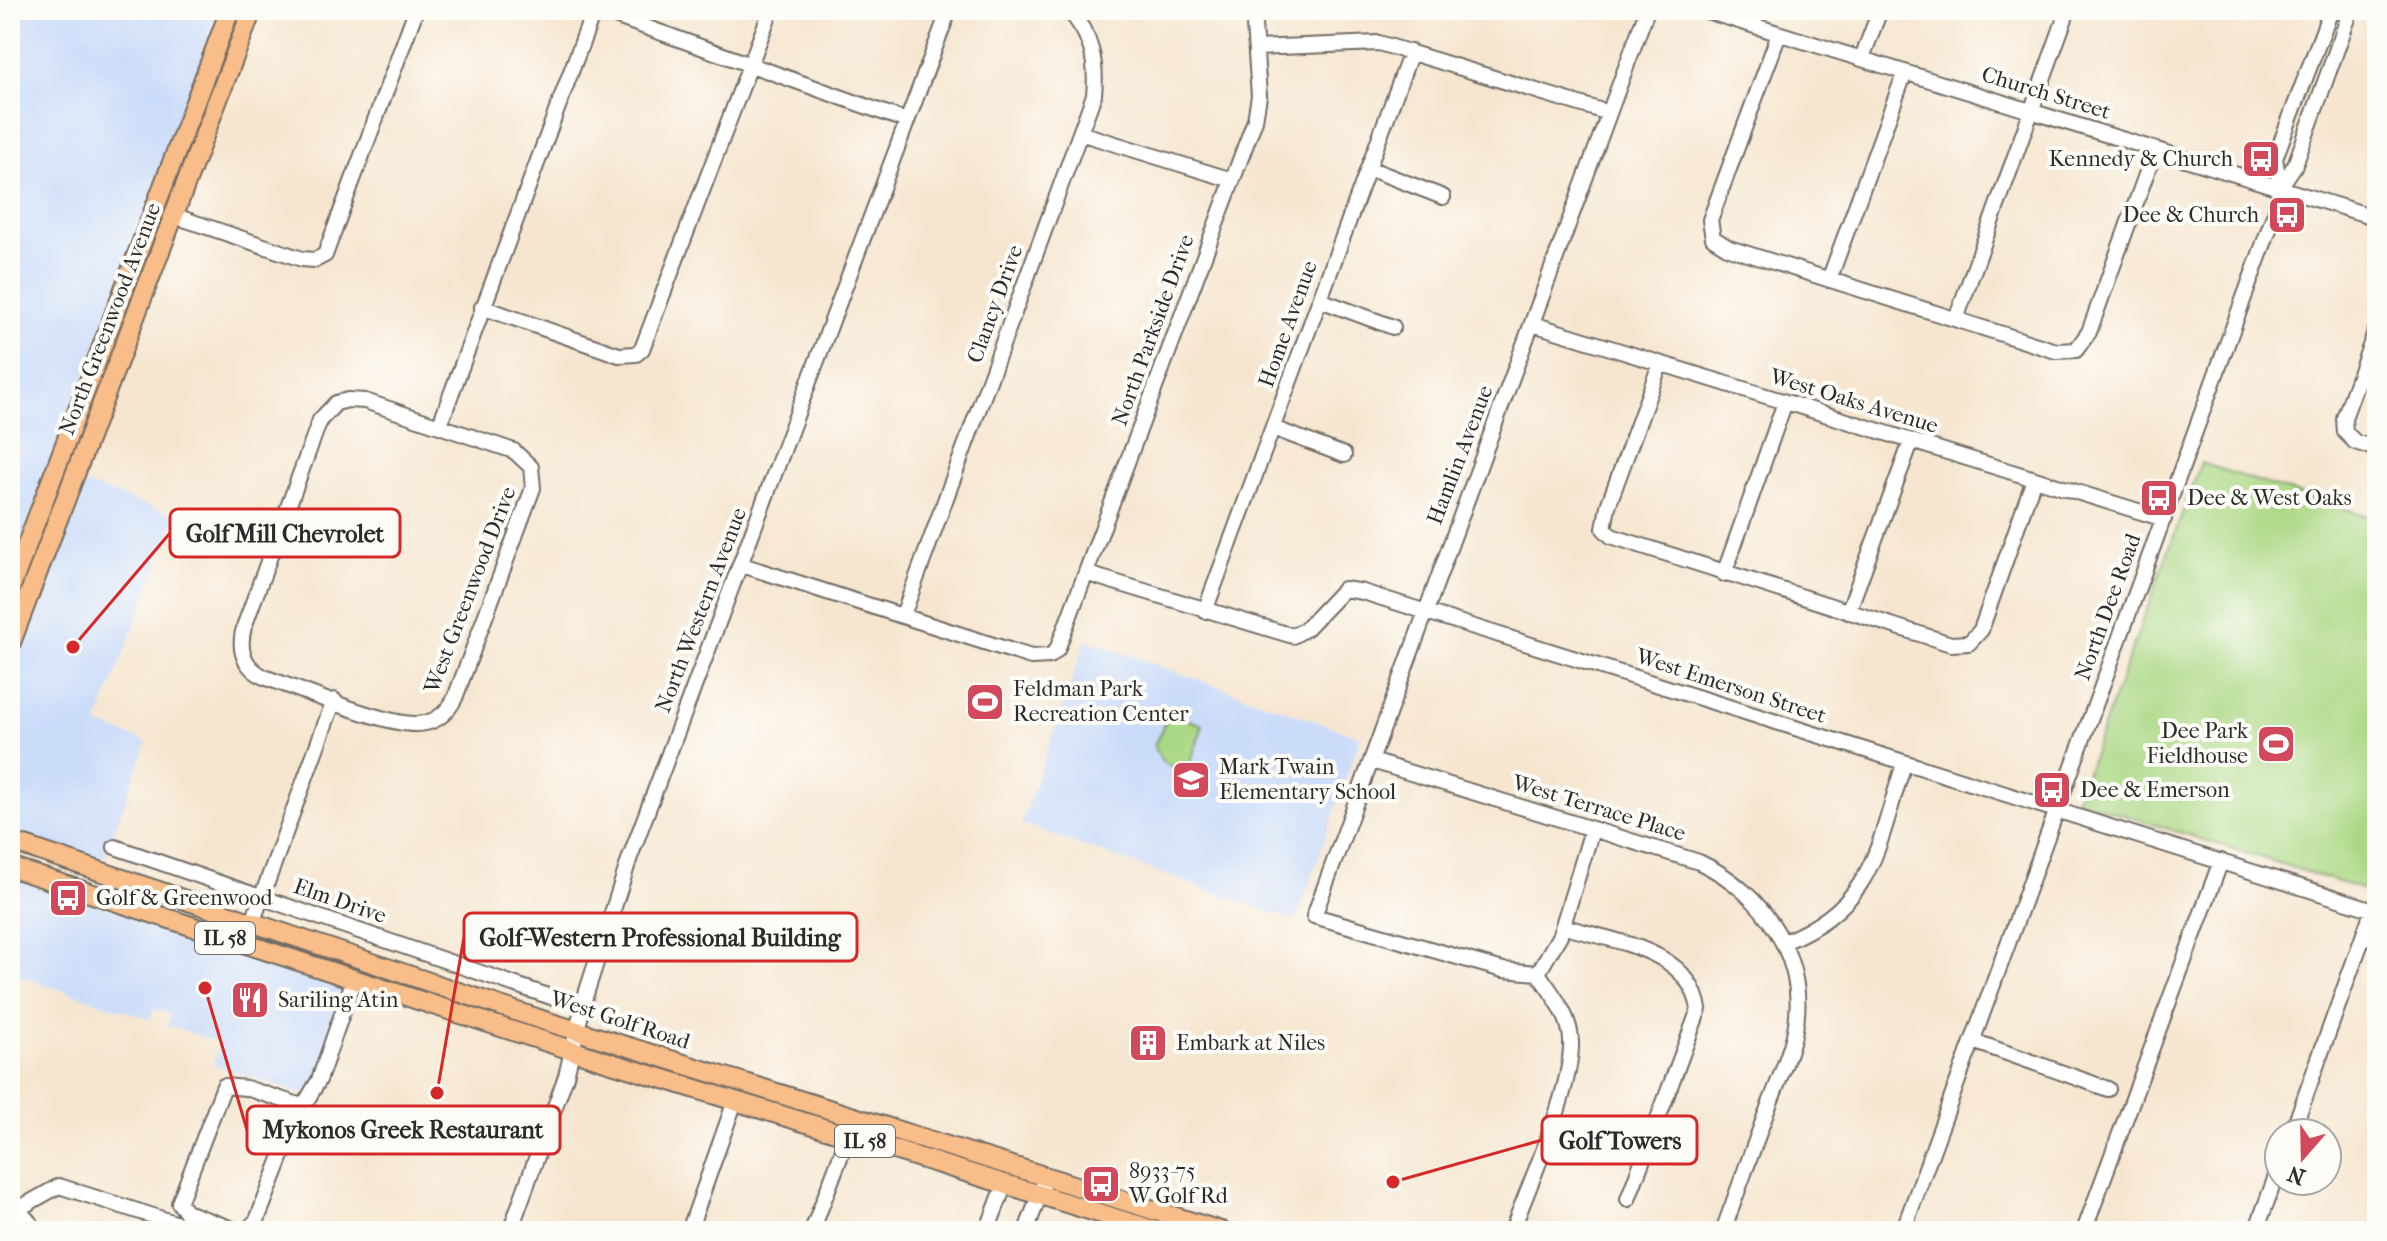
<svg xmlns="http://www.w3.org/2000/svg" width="2387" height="1241" font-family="'IM FELL French Canon',serif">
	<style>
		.built { fill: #cbdcf9 }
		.green { fill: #abd884; stroke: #6b8258; stroke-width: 2 }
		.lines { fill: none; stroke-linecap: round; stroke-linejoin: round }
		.minor-casing { stroke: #726c65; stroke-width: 18 }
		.major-casing { stroke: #726c65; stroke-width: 22 }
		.minor { stroke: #fff; stroke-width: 14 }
		.major { stroke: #f8bd88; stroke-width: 18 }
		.labels { text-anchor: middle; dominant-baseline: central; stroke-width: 8; stroke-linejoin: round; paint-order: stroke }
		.shield { fill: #fdfcf7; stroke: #6a6a68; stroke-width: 2 }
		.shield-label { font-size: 20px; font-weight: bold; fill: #2b2b2b }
		.street-label { font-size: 22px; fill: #2b2b2b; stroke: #fdfcf7 }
		.poi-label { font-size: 22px; fill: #2b2b2b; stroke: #fdfcf7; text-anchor: start }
		.leader { fill: none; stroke: #d62828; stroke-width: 3 }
		.callout-dot { fill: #d62828; stroke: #fdfcf7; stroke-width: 3 }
		.callout { fill: #fdfcf7; stroke: #d62828; stroke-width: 3 }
		.callout-label { font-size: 24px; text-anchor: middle; font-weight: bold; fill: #2b2b2b }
	</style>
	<rect width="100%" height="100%" fill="#fdfcf7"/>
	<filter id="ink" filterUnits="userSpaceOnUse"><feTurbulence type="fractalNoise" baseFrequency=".0125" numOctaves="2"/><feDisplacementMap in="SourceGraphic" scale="16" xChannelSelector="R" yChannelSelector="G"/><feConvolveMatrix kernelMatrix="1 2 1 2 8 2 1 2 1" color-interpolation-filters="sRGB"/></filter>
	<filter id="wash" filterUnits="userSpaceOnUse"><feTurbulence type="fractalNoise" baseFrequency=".006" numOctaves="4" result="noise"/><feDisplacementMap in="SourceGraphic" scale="32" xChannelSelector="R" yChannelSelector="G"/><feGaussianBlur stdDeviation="1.8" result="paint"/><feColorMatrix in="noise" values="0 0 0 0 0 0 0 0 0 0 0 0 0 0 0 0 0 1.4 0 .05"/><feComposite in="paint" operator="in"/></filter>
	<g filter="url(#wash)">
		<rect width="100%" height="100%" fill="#f6e6d0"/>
		<path class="built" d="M10,10H224L10,573Z
			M80,482L176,516L97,724L147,742L103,861L10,830V663Z
			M1086,640L1361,737L1296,921L1021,824Z
			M10,876L362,990L320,1100L213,1064L220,1043L167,1025L170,1014L154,1009L150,1019L10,973Z"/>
		<path class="green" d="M2201,463L2377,519V894L2076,800Z
			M1169,713L1203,725L1187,772L1163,763L1154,746Z"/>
	</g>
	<g filter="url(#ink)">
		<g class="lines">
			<defs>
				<path id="minor" d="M598,10L907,121
					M1703,10L2377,218
					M1779,34L1710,220L1713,238L1729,248L2056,351L2076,350L2089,332L2155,150
					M1257,48L1379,43L1609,113
					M1862,58L1880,10
					M1083,134L1232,180
					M1368,168L1443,197
					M2280,187L2295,165L2351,10
					M175,216L302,259L315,260L325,255L416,10
					M1829,280L1905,72
					M1320,300L1393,327
					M482,307L619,355L636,354L642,349L771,10
					M1956,319L2068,10
					M1533,324L2164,519
					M2377,327L2344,418L2345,432L2355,442L2377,449
					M1660,364L1608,506L1604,529L1611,536L1951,644L1969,643L1981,630L2034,479
					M348,400L365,401L514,451L531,467L533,488L455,698C447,714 434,724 415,724C382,724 299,689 264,677C243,666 238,649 244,627L320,420L336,403Z
					M440,424L594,10
					M1273,428L1344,455
					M742,565L1031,657L1050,656L1057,650L1255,120L1259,96L1253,10
					M1088,574L1293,636L1307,628L1344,589L1363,592L2377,911
					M1724,574L1785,402
					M1205,611L1411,52
					M1848,612L1911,442
					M903,615L1094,95C1097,63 1092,34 1068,10
					M1372,761L1699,862C1764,892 1811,962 1794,1035C1787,1063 1775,1089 1765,1116C1751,1154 1737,1193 1723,1231
					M115,847L551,997
					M1563,926C1613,942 1689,948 1699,1009L1628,1199
					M1784,942C1875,905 1876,849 1904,764
					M244,945L334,700
					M1538,973L1503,970L1314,916L1647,10
					M1538,973L1560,935L1592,830
					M1973,1041L2108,1089
					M2292,1133L2373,909
					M10,1200L37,1231
					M18,1209L59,1186L200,1231
					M238,1231L186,1212L179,1203L224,1086L246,1088L302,1106
					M246,1231L257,1220L298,1115L319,1080L354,979
					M510,1231L566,1076L585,997L630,857L949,10
					M689,1231L735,1101
					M812,1231L855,1118
					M987,1231L1005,1184
					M1026,1231L1046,1177
					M1512,1231C1529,1184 1579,1077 1570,1032C1566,1010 1550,991 1538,973
					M1903,1231L2276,210L2280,187L2275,158L2331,10
					M2084,1231L2221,861
					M2256,1231L2279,1168"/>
				<path id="major" d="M10,589L230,10
					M10,645L252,10
					M10,841L542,1020L1221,1231
					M10,867L602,1060L1157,1231"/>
			</defs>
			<use href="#minor" class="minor-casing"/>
			<use href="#major" class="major-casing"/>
			<use href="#minor" class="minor"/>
			<use href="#major" class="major"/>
		</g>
	</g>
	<defs>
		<symbol id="bus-square" viewBox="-11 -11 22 22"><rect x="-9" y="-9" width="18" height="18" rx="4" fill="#d1495b" stroke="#fdfcf7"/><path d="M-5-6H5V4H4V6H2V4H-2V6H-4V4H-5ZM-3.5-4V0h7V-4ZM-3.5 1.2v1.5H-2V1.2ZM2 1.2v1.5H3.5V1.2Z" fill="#fff"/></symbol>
		<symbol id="stadium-square" viewBox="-11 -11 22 22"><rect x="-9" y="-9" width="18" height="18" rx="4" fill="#d1495b" stroke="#fdfcf7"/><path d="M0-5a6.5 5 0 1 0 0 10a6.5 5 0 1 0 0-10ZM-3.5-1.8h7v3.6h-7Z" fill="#fff"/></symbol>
		<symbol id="school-square" viewBox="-11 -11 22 22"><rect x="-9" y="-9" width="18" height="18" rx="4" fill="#d1495b" stroke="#fdfcf7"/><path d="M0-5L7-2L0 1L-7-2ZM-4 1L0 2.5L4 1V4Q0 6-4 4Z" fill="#fff"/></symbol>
		<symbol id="restaurant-square" viewBox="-11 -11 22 22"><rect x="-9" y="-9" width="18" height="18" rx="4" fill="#d1495b" stroke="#fdfcf7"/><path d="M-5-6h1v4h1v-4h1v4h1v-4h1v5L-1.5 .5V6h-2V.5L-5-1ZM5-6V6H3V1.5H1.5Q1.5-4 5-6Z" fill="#fff"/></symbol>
		<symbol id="building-square" viewBox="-11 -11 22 22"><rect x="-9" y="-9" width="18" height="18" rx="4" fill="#d1495b" stroke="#fdfcf7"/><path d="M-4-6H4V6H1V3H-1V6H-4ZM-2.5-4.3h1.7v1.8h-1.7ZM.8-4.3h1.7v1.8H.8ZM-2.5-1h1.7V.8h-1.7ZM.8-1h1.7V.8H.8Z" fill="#fff"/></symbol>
	</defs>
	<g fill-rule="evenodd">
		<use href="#bus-square" x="2239" y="137" width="44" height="44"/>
		<use href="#bus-square" x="2265" y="193" width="44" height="44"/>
		<use href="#bus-square" x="2137" y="476" width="44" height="44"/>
		<use href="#stadium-square" x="963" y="680" width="44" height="44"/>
		<use href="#stadium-square" x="2254" y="722" width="44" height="44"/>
		<use href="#school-square" x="1169" y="758" width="44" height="44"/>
		<use href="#bus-square" x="2030" y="768" width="44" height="44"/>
		<use href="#bus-square" x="46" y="876" width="44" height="44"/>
		<use href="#restaurant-square" x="228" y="978" width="44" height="44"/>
		<use href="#building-square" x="1126" y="1021" width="44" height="44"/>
		<use href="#bus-square" x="1079" y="1162" width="44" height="44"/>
	</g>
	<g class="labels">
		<g class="shield">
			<rect x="195" y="922" width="60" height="32" rx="6"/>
			<rect x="835" y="1125" width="60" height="32" rx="6"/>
		</g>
		<g class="shield-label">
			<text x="225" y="938">IL 58</text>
			<text x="865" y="1141">IL 58</text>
		</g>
		<g class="street-label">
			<text transform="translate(2046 93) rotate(17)">Church Street</text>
			<text transform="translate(995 304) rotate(-70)">Clancy Drive</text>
			<text transform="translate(110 319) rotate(-69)">North Greenwood Avenue</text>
			<text transform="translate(1288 324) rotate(-70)">Home Avenue</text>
			<text transform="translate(1153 330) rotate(-70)">North Parkside Drive</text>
			<text transform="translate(1854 401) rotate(17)">West Oaks Avenue</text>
			<text transform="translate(1460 455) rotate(-69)">Hamlin Avenue</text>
			<text transform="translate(470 590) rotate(-69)">West Greenwood Drive</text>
			<text transform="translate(2108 607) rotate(-70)">North Dee Road</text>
			<text transform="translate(701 610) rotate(-69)">North Western Avenue</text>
			<text transform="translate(1731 686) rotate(18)">West Emerson Street</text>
			<text transform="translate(1599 808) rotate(17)">West Terrace Place</text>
			<text transform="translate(340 901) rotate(19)">Elm Drive</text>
			<text transform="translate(620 1020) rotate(18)">West Golf Road</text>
		</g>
		<g class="poi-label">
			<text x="2233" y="159" text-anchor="end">Kennedy &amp; Church</text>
			<text x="2259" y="215" text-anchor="end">Dee &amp; Church</text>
			<text x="2187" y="498">Dee &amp; West Oaks</text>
			<text x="1013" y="689">Feldman Park<tspan x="1013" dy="25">Recreation Center</tspan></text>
			<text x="2248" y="731" text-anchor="end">Dee Park<tspan x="2248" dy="25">Fieldhouse</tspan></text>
			<text x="1219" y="767">Mark Twain<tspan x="1219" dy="25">Elementary School</tspan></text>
			<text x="2080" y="790">Dee &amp; Emerson</text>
			<text x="96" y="898">Golf &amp; Greenwood</text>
			<text x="278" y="1000">Sariling Atin</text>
			<text x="1176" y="1043">Embark at Niles</text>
			<text x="1129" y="1171">8933-75<tspan x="1129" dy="25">W Golf Rd</tspan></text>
		</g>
	</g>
	<path class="leader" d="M73 647L170 533M437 1093L464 937M205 988L247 1130M1393 1182L1542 1140"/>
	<g class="callout-dot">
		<circle cx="73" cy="647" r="8"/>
		<circle cx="437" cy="1093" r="8"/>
		<circle cx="205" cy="988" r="8"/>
		<circle cx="1393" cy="1182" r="8"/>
	</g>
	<g class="callout">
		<rect x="170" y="509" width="230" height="48" rx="8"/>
		<rect x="464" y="913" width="393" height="48" rx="8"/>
		<rect x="247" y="1106" width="313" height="48" rx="8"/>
		<rect x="1542" y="1116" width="155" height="48" rx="8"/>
	</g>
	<g class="callout-label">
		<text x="285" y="542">Golf Mill Chevrolet</text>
		<text x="660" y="946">Golf-Western Professional Building</text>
		<text x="403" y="1138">Mykonos Greek Restaurant</text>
		<text x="1620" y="1149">Golf Towers</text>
	</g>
	<rect width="2387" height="1241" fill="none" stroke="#fdfcf7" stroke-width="40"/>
	<g transform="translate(2303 1157) rotate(200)"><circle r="38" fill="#fdfcf7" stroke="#a9a8a5" stroke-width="2"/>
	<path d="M0-6L14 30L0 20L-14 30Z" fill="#d1495b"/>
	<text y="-12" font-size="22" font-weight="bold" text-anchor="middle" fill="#2b2b2b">N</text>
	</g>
</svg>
